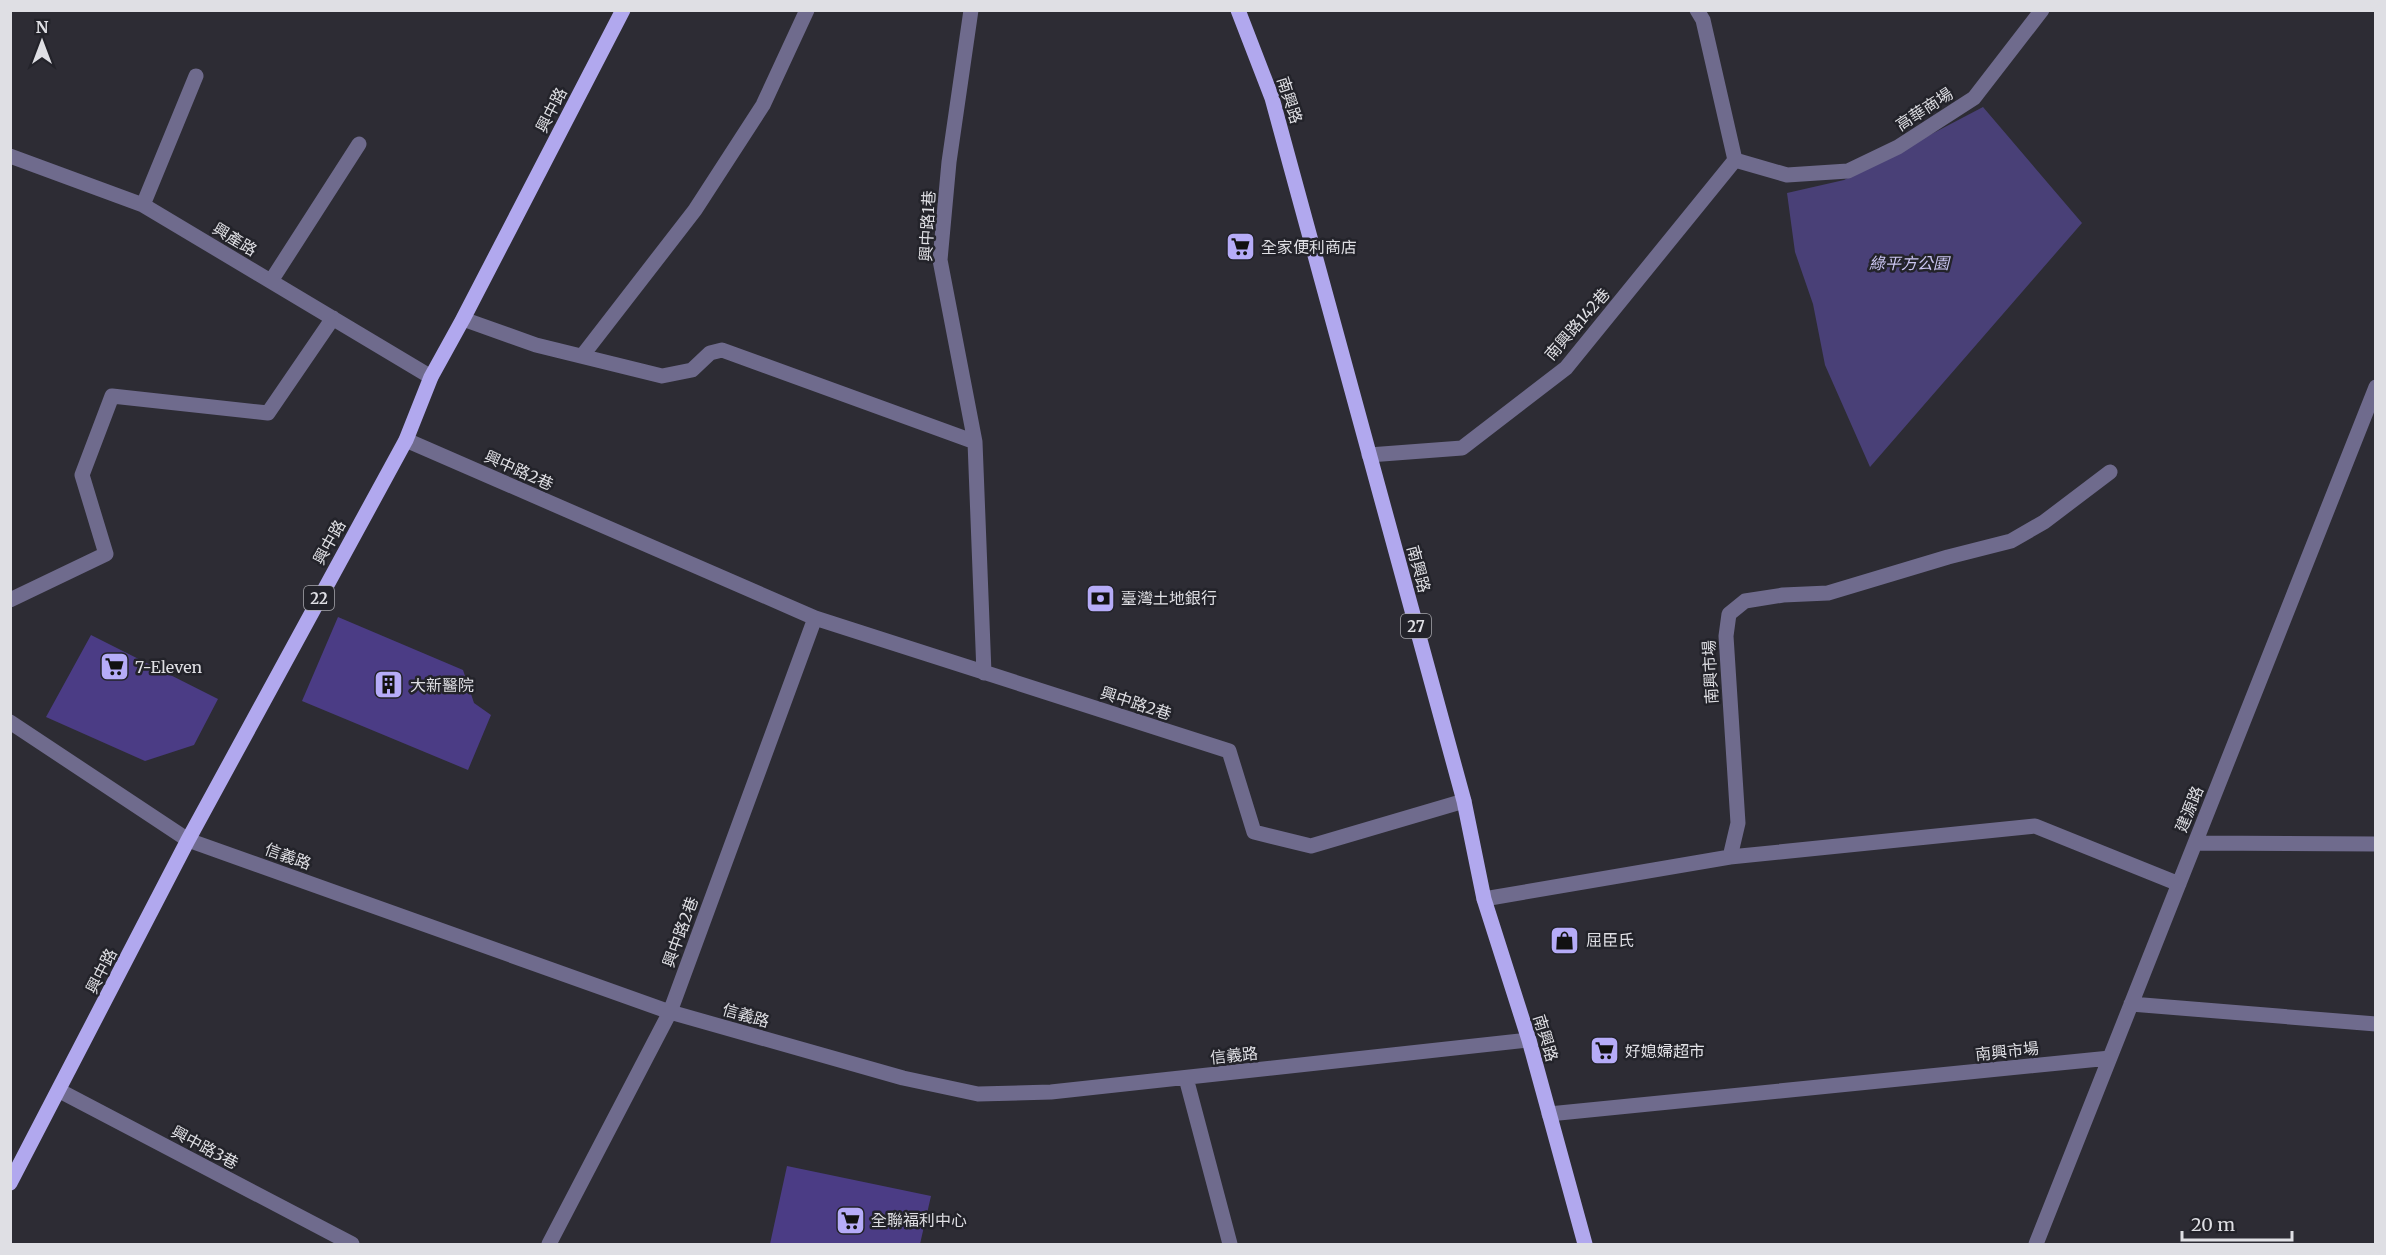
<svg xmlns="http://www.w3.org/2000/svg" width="2386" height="1255" font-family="Merriweather,'Noto Sans TC',serif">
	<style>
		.green { fill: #494077 }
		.building { fill: #4b3c85 }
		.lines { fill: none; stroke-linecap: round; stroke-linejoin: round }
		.minor { stroke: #6f6b8d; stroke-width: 15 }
		.major { stroke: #b1a8ee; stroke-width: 15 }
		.labels { text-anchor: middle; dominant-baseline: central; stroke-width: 5; stroke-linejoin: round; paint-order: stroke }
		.shield { fill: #23232a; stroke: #a7a7ac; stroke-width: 1.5 }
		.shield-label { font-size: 15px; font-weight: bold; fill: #dfdfe4 }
		.street-label { font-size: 16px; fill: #dfdfe4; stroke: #23232a }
		.poi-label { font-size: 16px; fill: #dfdfe4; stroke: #23232a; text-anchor: start }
		.park-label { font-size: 16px; font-style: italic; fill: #cac5f0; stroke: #23232a }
	</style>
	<rect width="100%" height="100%" fill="#2d2c34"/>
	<path class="green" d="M1983,107L2082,223L1870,467L1825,365L1813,304L1795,252L1787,193L1844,180Z"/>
	<path class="building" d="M338,617L463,670L474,703L491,715L468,770L302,701Z
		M91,635L218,699L194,745L145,761L46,717Z
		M787,1166L931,1196L920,1244H770Z"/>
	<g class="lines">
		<path class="minor" d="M971,10L949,162L940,260L975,442L984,673
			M1697,10L1703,20L1735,160L1787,175L1848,171L1898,147L1974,98L2042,10
			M10,156L143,205L431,377
			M143,205L196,76
			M271,281L359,144
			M463,319L536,345L662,376L692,370L710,353L722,350L975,442
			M582,356L695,210L763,105L807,10
			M406,440L815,618L1229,751L1254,832L1311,846L1464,801
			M1369,455L1462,448L1566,368L1735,160
			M10,600L106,554L82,475L112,396L268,413L333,318
			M10,722L188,840L670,1012L903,1078L978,1094L1051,1092L1529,1040
			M2196,843L2376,844
			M1730,857L2035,826L2179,884
			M1484,899L1730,857L1738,823L1726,636L1729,614L1745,601L1783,595L1828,593L1948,557L2011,541L2044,522L2110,472
			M2131,1004L2376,1024
			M1186,1078L1230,1244
			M60,1091L352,1244
			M1549,1114L2110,1058
			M549,1244L670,1012L815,618
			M2036,1244L2376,387"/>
		<path class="major" d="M1238,10L1272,98L1464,801L1484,899L1529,1040L1585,1244
			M10,1183L188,840L406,440L431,377L463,319L623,10"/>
	</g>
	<defs>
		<symbol id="supermarket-square" viewBox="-11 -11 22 22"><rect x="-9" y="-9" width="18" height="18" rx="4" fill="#b6acf8" stroke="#23232a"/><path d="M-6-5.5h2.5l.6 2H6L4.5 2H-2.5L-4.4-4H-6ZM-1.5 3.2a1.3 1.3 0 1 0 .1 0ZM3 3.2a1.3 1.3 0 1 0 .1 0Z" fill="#111"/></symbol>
		<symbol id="bank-square" viewBox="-11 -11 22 22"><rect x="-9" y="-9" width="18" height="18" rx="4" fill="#b6acf8" stroke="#23232a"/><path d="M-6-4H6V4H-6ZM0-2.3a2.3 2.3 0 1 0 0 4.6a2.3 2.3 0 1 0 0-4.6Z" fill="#111"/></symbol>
		<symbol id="building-square" viewBox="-11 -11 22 22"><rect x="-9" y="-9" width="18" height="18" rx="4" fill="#b6acf8" stroke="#23232a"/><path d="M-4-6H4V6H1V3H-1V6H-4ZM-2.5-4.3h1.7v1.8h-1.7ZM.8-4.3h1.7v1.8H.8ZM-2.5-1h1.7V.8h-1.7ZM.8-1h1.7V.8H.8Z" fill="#111"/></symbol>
		<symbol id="shop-square" viewBox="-11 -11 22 22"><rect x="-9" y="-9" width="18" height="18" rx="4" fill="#b6acf8" stroke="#23232a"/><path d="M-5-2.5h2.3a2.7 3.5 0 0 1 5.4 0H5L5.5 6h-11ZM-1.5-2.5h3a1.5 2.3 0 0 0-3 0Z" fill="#111"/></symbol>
	</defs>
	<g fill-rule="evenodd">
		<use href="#supermarket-square" x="1224" y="230" width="33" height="33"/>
		<use href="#bank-square" x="1084" y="582" width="33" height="33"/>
		<use href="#supermarket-square" x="98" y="650" width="33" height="33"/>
		<use href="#building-square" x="372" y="668" width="33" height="33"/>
		<use href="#shop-square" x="1548" y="924" width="33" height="33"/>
		<use href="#supermarket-square" x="1588" y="1034" width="33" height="33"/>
		<use href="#supermarket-square" x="834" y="1204" width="33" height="33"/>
	</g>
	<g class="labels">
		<g class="shield">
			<rect x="304" y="586" width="30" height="24" rx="4.5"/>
			<rect x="1401" y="614" width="30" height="24" rx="4.5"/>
		</g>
		<g class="shield-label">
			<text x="319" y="598">22</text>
			<text x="1416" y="626">27</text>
		</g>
		<g class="street-label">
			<text transform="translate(1290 100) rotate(72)">南興路</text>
			<text transform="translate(1924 109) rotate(-33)">高華商場</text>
			<text transform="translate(551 110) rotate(-63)">興中路</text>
			<text transform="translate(927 226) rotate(-87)">興中路1巷</text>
			<text transform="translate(235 239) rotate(31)">興產路</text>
			<text transform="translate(1577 324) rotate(-49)">南興路142巷</text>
			<text transform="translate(519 470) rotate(24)">興中路2巷</text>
			<text transform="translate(329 542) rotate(-61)">興中路</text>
			<text transform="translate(1419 569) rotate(75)">南興路</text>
			<text transform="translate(1710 672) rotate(-93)">南興市場</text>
			<text transform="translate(1136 703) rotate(18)">興中路2巷</text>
			<text transform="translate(2189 809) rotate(-68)">建源路</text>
			<text transform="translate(288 856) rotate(20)">信義路</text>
			<text transform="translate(680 932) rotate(-70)">興中路2巷</text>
			<text transform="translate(101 971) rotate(-63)">興中路</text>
			<text transform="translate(746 1015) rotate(16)">信義路</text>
			<text transform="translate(1546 1038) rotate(73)">南興路</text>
			<text transform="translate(2007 1051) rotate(-6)">南興市場</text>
			<text transform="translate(1234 1055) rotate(-6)">信義路</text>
			<text transform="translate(205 1147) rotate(28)">興中路3巷</text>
		</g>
		<g class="poi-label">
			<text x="1261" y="247">全家便利商店</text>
			<text x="1121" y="598">臺灣土地銀行</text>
			<text x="135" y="667">7-Eleven</text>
			<text x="410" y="685">大新醫院</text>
			<text x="1586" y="940">屈臣氏</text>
			<text x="1625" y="1051">好媳婦超市</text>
			<text x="871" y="1220">全聯福利中心</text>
		</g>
		<g class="park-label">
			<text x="1909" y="263">綠平方公園</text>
		</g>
	</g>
	<rect width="2386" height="1255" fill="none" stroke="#dfdfe4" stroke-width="24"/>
	<g transform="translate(42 42)" stroke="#23232a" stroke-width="4.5" paint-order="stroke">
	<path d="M0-4.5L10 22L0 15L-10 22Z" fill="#dfdfe4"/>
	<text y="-9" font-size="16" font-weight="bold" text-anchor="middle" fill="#dfdfe4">N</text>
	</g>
	<path d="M2182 1231v9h110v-9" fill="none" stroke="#dfdfe4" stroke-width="3"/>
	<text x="2191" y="1231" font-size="18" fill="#dfdfe4" stroke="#23232a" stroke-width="4.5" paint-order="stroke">20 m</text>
</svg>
